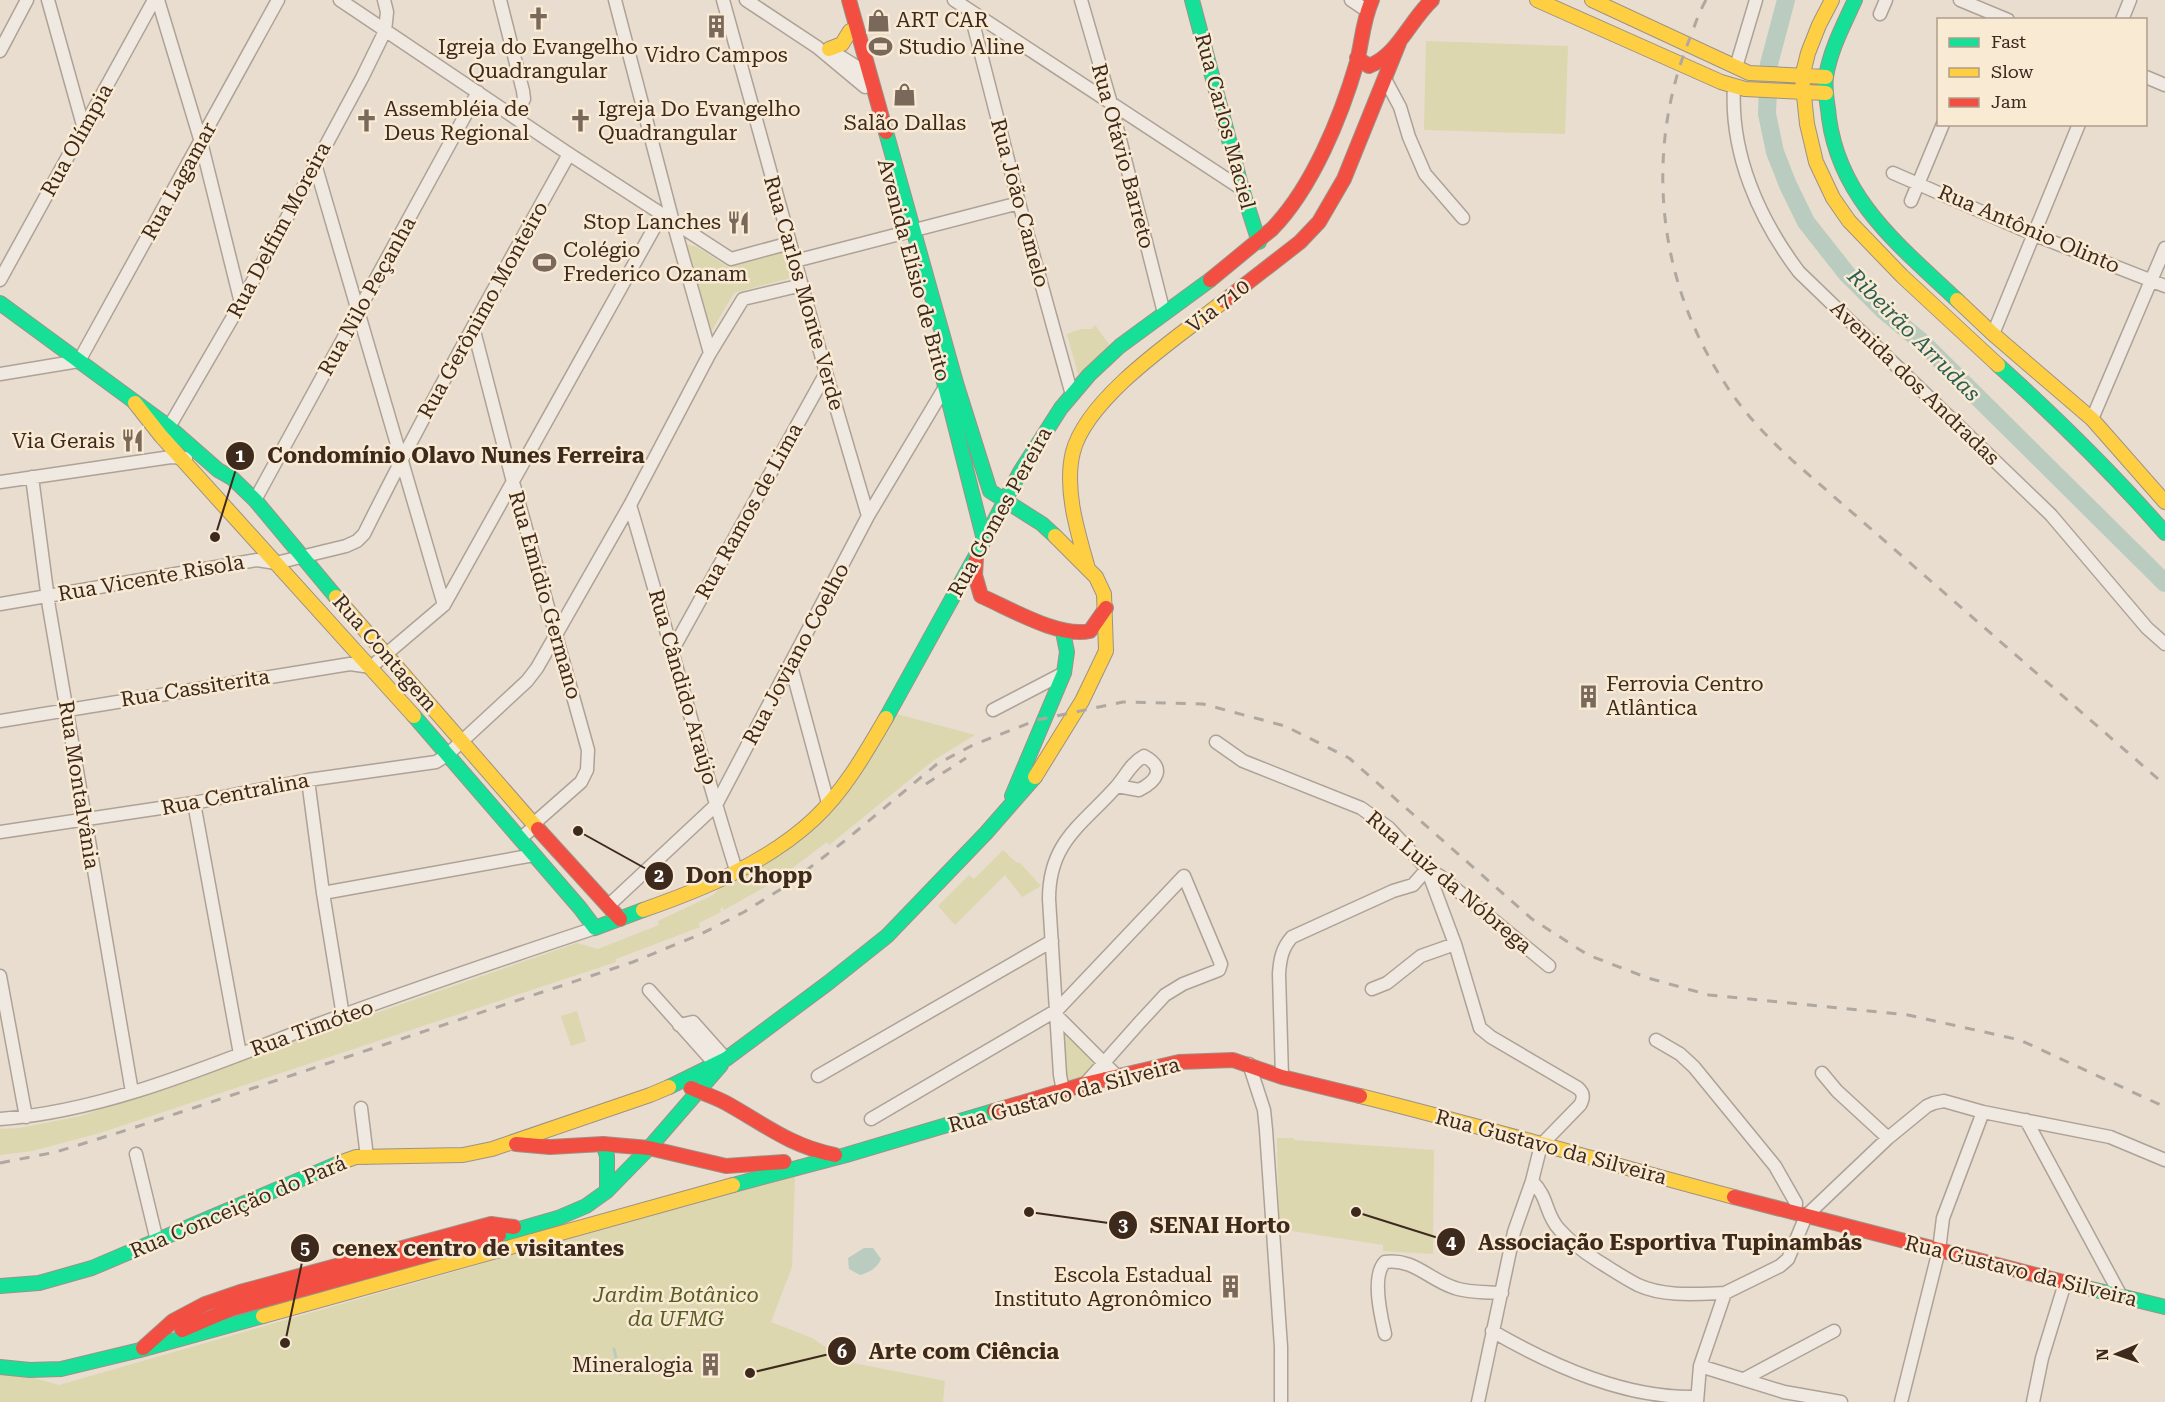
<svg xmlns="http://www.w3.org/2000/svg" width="2165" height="1402" font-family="'Roboto Serif',serif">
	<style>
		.green { fill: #dcd7af }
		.water { fill: #baccbf }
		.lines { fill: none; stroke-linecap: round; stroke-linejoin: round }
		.stream { stroke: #baccbf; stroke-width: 3 }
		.river { stroke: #baccbf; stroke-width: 18 }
		.street-casing { stroke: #aea297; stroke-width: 15 }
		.fast-casing { stroke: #9d9287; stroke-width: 16 }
		.slow-casing { stroke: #9d9287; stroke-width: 16 }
		.jam-casing { stroke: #9d9287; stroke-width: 16 }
		.street { stroke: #efe9e1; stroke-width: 12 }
		.fast { stroke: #16e098; stroke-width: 14 }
		.slow { stroke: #ffcf43; stroke-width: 14 }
		.jam { stroke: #f24e42; stroke-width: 14 }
		.rail { stroke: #afa8a0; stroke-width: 3; stroke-dasharray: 10 10; stroke-linecap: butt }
		.labels { text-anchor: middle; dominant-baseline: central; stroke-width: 5; stroke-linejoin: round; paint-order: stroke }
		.poi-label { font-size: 21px; fill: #3e291d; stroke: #f9ead4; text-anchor: start }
		.street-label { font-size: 21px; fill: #3e291d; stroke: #f9ead4 }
		.park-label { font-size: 21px; font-style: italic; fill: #555d22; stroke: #f9ead4 }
		.water-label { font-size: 22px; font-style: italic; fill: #2b5f56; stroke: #f9ead4 }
		.leader { fill: none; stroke: #3e291d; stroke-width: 2 }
		.callout-dot { fill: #3e291d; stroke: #f9ead4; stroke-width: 2 }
		.mark-label { font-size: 18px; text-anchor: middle; font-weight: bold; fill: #fff }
		.callout-label { font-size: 22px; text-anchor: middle; font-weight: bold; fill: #3e291d; stroke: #f9ead4; stroke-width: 5; stroke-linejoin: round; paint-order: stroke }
	</style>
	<rect width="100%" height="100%" fill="#e8ddce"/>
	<path class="green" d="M1426,41L1568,46L1565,134L1424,130Z
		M686,244L697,247L728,267L783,252L790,278L734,293L711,332Z
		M1095,325L1111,347L1084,371L1078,374L1067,334L1081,329H1092Z
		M893,713L975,735L934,760L829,845L827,842L774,882L724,910L723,907L720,909L721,912L699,923L700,927L616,959V962L100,1133L32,1151L0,1155V1129L20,1128L81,1116L577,943L598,949L659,925L658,921L713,895L722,886L783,854L816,825Z
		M1003,850L1017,863L1019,862L1041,886L1022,897L1005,875L955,925L938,906L969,875L974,879Z
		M577,1011L586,1041L571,1046L561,1016Z
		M1061,1025L1095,1063L1080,1080L1069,1083L1067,1080L1065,1049L1061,1034Z
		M1277,1138H1294V1140L1434,1150L1433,1254L1383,1251V1245L1279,1229Z
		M795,1174L792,1267L771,1322L812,1338L848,1362L945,1381L943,1402H0V1372H12L59,1385Z"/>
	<path class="water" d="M864,1248H873L881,1259C877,1268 870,1272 860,1275L849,1269L848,1258Z"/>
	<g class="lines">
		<path class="stream" d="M614,1349L620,1374"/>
		<path class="river" d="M1786,0L1769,64L1767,114L1775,152L1788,185L1806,222L1847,274L1882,309L1923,343L2165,583"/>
		<defs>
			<path id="street" d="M48,0L84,129
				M158,0L201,142L241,303
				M340,0L569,154L731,259L790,243
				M500,0L523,91L524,99L515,117
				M615,0L673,222L710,353
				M723,0L826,373L868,516
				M746,0L817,47L865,87
				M954,0L1242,189
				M1081,0L1110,100L1164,313
				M1351,0L1366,10
				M1960,0L2008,20
				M970,11L1019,203L1072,395
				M1880,14L1886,0
				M2122,20L2130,0
				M0,51L27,0
				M835,53L870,75
				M1736,67L1756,0
				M2146,77L2165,85
				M1385,79L1400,107L1409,137L1425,174L1463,218
				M1734,86C1730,154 1759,219 1799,272L2051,515L2147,628L2165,644
				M315,164L444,605
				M1893,173L2035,235L2165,286
				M1911,201L1943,124
				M795,261L1019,203
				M0,280L154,0
				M473,327L513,482L588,750L587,770L581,782L539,819L535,826L520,839
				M1993,334L2079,124
				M0,374L79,361L278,0
				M2092,419L2165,248
				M169,427L241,303L362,78L385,31L387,12L384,0
				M32,477L49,607L132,1092
				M0,482L171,457L186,458
				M255,500L478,92
				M630,505C666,626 698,749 736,870
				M0,604L257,560L276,563L346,546L357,541L364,534C428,405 499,280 569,154
				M673,649L826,373
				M791,666L828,803
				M993,710L1064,673
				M0,721L350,664L371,667L444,605L662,214
				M1216,742L1243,761L1361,808L1389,828L1427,869L1440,876L1549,966
				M308,780L323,893L343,1016
				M194,803L240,1054
				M0,832L194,803L308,780L436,762L447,755L527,681L537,668L630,505L710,353L743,299L802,285
				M1427,869L1455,944L1480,1028L1491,1037L1578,1088C1584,1093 1584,1098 1580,1105L1541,1145L1532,1181L1514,1232L1478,1402
				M323,893L534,855
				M608,906L716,805L868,516L945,387L949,385
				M0,976L26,1117
				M1372,989L1387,983L1421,956L1455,944
				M649,990L715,1064
				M1057,1016L1118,1077
				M679,1025L693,1022L726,1059
				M1656,1040L1680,1054L1694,1067L1775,1166L1796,1203L1795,1212
				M1249,1064L1264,1110L1266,1130L1281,1347V1402
				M1822,1073L1837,1091L1888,1138
				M818,1076L1052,941
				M1282,1077L1279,974C1280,959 1282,948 1292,937L1393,891L1413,885L1427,869
				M1063,1091L1060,1075L1049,899C1049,842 1082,825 1116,787C1125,777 1131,763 1144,756C1166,768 1157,781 1139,790L1117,786
				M361,1108L367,1157
				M0,1119C108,1111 216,1063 316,1025C408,991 502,959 595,928
				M871,1119L1057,1010L1184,876L1221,964L1219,970L1183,984L1165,995L1140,1022L1085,1084
				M2026,1120L2121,1296
				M136,1154L157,1241
				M1532,1181C1549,1198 1545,1214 1559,1229C1570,1242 1584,1252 1598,1261C1611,1269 1624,1278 1638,1285C1664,1297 1697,1294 1725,1293
				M1492,1331C1553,1366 1626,1399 1697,1397
				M1385,1334C1381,1317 1371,1276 1385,1262C1414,1258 1429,1280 1455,1288C1469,1293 1487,1292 1502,1293
				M1700,1366L1784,1392L1841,1402
				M1744,1379L1834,1331
				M1697,1402L1700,1366L1725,1293L1780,1266L1788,1259L1806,1216L1888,1138L1927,1106L1934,1103L1944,1101L1983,1112L2110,1137L2165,1160
				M1901,1402L1939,1250L1943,1218L1983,1112
				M2033,1402L2042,1358L2065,1283"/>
			<path id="fast" d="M1192,0L1242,189L1259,242
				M1855,0C1844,24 1830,50 1826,77C1824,90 1828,105 1829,118C1840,200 1900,246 1957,300
				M886,132L956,383L990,491L1042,524L1055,536
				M0,303L169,427L218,470L232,478L255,500L336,597
				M1998,365C2058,419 2112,472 2165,533
				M943,378L984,540
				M414,716L580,908L595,928L643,910
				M886,718L980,548L1020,472L1061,408L1089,375L1120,346L1210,280
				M1012,796L1064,673L1067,652L1063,632
				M669,1087L726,1059L828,983L887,936L986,833L1035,777
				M603,1144L607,1156V1191
				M733,1185L846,1155L994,1111
				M499,1235L558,1218L586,1206L607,1191L649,1148L721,1065
				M2075,1285L2165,1307
				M0,1286L39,1283L92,1268L339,1163
				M0,1367L30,1370L61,1369L140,1350L263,1316"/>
			<path id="slow" d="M1537,0L1721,82L1745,89L1826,93
				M1592,0L1749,73L1826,77
				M1832,0L1819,25L1808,53L1802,77L1807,124L1816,162L1833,198L1849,221L1902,276L1998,365
				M829,49L842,44L850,31
				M1957,300L1993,334L2092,419L2165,502
				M135,403L161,436L414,716
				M1087,565C1077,530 1064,488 1073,452C1087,397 1179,336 1224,301
				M336,597L538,829
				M1035,777L1082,701L1106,651L1104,594L1096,577L1055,536
				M643,910C703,889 767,863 814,819C844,791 865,754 886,718
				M1360,1096C1486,1127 1609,1164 1734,1197
				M339,1163L356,1157L463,1155L492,1149L650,1095L669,1087
				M263,1316L733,1185"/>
			<path id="jam" d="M849,0L886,132
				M1357,58L1369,66C1398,55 1410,20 1432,0
				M1210,280L1272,229C1312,188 1341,117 1357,62C1362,41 1363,20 1372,0
				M1224,301L1300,242L1319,222L1344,179L1399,43
				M976,559L975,575L981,596C1011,609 1059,638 1090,631L1106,608
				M538,829L620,919
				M691,1088C702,1093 715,1097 726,1103C764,1124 790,1146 835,1155
				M994,1111L1085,1084L1179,1062L1233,1060L1282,1077L1360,1096
				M516,1144L550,1147L603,1144L649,1148L726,1166L784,1162
				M1734,1197L2075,1285
				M182,1330L231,1309L499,1235
				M143,1348L173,1321L205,1304L240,1292L491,1224L514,1227"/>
		</defs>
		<use href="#street" class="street-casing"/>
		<use href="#fast" class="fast-casing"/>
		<use href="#slow" class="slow-casing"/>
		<use href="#jam" class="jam-casing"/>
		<use href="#street" class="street"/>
		<use href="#fast" class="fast"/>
		<use href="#slow" class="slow"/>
		<use href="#jam" class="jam"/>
		<path class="rail" d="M1706,0C1699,12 1695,25 1690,38C1644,151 1657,280 1724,382C1743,412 1767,437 1793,461L2165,785
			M926,784L966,758
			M0,1163L56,1152L130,1129L633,962L701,934L744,912L786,886L847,839L937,764L973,745L1037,720L1123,702L1203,704L1285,726L1349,758L1532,919L1588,955L1648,978L1709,995L1908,1015L2020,1040L2165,1107"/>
	</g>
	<defs>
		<symbol id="church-bare" viewBox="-9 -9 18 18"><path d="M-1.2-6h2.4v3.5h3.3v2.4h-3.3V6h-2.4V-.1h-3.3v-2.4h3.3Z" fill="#7a685b" stroke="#f9ead4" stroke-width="2.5" paint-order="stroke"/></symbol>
		<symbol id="shop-bare" viewBox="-9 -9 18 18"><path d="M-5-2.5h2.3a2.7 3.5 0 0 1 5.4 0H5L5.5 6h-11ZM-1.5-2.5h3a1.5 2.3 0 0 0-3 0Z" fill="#7a685b" stroke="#f9ead4" stroke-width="2.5" paint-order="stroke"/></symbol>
		<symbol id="building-bare" viewBox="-9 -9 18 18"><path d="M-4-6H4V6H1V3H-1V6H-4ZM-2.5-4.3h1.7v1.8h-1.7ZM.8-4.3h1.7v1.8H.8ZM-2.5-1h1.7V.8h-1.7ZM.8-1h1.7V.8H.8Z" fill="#7a685b" stroke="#f9ead4" stroke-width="2.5" paint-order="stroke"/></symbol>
		<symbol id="stadium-bare" viewBox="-9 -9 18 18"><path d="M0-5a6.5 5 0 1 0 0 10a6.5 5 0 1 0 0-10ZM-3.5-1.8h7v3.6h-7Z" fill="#7a685b" stroke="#f9ead4" stroke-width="2.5" paint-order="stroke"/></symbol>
		<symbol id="restaurant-bare" viewBox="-9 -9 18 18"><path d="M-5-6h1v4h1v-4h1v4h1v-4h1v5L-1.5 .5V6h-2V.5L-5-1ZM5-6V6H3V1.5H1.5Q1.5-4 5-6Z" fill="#7a685b" stroke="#f9ead4" stroke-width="2.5" paint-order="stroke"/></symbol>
	</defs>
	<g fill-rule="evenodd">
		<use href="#church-bare" x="522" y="2" width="33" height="33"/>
		<use href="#shop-bare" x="862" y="4" width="33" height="33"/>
		<use href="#building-bare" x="700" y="10" width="33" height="33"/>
		<use href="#stadium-bare" x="864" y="30" width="33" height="33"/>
		<use href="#shop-bare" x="888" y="78" width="33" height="33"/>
		<use href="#church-bare" x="350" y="104" width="33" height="33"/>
		<use href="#church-bare" x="564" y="104" width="33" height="33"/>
		<use href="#restaurant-bare" x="722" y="206" width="33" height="33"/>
		<use href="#stadium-bare" x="528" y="246" width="33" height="33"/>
		<use href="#restaurant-bare" x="116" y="424" width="33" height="33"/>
		<use href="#building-bare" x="1572" y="680" width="33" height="33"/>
		<use href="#building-bare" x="1214" y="1270" width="33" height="33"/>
		<use href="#building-bare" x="694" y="1348" width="33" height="33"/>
	</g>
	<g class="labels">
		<g class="poi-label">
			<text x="896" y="20">ART CAR</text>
			<text x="538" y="47" text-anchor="middle">Igreja do Evangelho<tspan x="538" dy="24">Quadrangular</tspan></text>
			<text x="899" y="47">Studio Aline</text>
			<text x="716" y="55" text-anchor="middle">Vidro Campos</text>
			<text x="384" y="109">Assembléia de<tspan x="384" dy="24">Deus Regional</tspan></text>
			<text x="598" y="109">Igreja Do Evangelho<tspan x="598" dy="24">Quadrangular</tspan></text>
			<text x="905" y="123" text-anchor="middle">Salão Dallas</text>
			<text x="721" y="222" text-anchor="end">Stop Lanches</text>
			<text x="563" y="250">Colégio<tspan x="563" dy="24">Frederico Ozanam</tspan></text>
			<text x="115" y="441" text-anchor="end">Via Gerais</text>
			<text x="1606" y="684">Ferrovia Centro<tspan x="1606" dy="24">Atlântica</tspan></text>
			<text x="1212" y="1275" text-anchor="end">Escola Estadual<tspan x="1212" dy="24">Instituto Agronômico</tspan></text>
			<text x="693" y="1365" text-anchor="end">Mineralogia</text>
		</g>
		<g class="street-label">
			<text transform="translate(1225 121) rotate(75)">Rua Carlos Maciel</text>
			<text transform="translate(77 140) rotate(-61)">Rua Olímpia</text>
			<text transform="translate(1123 156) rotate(75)">Rua Otávio Barreto</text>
			<text transform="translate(179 181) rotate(-61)">Rua Lagamar</text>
			<text transform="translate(1020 203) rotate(75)">Rua João Camelo</text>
			<text transform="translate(2029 229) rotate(23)">Rua Antônio Olinto</text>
			<text transform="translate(279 230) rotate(-62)">Rua Delfim Moreira</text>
			<text transform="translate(914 270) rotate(75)">Avenida Elísio de Brito</text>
			<text transform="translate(804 293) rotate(74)">Rua Carlos Monte Verde</text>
			<text transform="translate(367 296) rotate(-61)">Rua Nilo Peçanha</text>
			<text transform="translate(1218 306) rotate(-38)">Via 710</text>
			<text transform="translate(483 310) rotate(-61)">Rua Gerônimo Monteiro</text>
			<text transform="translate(1915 383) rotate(44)">Avenida dos Andradas</text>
			<text transform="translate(749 511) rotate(-61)">Rua Ramos de Lima</text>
			<text transform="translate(1000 512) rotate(-61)">Rua Gomes Pereira</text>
			<text transform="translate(151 578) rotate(-10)">Rua Vicente Risola</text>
			<text transform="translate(545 595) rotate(74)">Rua Emídio Germano</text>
			<text transform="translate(385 653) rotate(49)">Rua Contagem</text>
			<text transform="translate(796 654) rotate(-62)">Rua Joviano Coelho</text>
			<text transform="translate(683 687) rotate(74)">Rua Cândido Araújo</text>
			<text transform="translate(195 688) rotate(-9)">Rua Cassiterita</text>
			<text transform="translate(79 785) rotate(81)">Rua Montalvânia</text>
			<text transform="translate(235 794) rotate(-11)">Rua Centralina</text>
			<text transform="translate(1449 882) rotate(40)">Rua Luiz da Nóbrega</text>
			<text transform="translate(312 1028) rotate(-20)">Rua Timóteo</text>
			<text transform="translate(1064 1095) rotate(-15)">Rua Gustavo da Silveira</text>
			<text transform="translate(1551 1147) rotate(15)">Rua Gustavo da Silveira</text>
			<text transform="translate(238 1207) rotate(-23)">Rua Conceição do Pará</text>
			<text transform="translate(2021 1271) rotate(14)">Rua Gustavo da Silveira</text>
		</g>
		<g class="park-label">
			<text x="676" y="1295">Jardim Botânico<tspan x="676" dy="24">da UFMG</tspan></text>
		</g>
		<g class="water-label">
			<text transform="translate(1914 335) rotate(45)">Ribeirão Arrudas</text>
		</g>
	</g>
	<path class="leader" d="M215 537L240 456M578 831L659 876M1029 1212L1123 1225M1356 1212L1451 1242M285 1343L305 1248M750 1373L842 1351"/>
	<g class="callout-dot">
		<circle cx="215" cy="537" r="6"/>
		<circle cx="578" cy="831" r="6"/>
		<circle cx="1029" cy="1212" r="6"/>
		<circle cx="1356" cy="1212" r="6"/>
		<circle cx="285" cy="1343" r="6"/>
		<circle cx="750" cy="1373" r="6"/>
		<circle cx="240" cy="456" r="15"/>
		<circle cx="659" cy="876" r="15"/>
		<circle cx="1123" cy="1225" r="15"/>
		<circle cx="1451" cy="1242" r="15"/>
		<circle cx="305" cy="1248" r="15"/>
		<circle cx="842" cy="1351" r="15"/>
	</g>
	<g class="mark-label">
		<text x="240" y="462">1</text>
		<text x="659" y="882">2</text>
		<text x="1123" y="1231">3</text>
		<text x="1451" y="1249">4</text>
		<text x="305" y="1254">5</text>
		<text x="842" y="1358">6</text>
	</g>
	<g class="callout-label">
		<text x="456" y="463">Condomínio Olavo Nunes Ferreira</text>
		<text x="749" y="883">Don Chopp</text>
		<text x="1220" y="1233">SENAI Horto</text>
		<text x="1670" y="1250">Associação Esportiva Tupinambás</text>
		<text x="478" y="1256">cenex centro de visitantes</text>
		<text x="964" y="1359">Arte com Ciência</text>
	</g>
	<rect x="1937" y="18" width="210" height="108" fill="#f9ead4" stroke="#ae9d8b" stroke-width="1.5"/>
	<rect x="1949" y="38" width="30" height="9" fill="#16e098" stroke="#ae9d8b" stroke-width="1.5"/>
	<text x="1991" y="48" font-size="18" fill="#3e291d">Fast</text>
	<rect x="1949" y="68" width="30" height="9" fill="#ffcf43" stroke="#ae9d8b" stroke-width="1.5"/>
	<text x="1991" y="78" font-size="18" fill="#3e291d">Slow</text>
	<rect x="1949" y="98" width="30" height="9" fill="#f24e42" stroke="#ae9d8b" stroke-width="1.5"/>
	<text x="1991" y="108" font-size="18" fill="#3e291d">Jam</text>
	<g transform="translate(2117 1354) rotate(268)" stroke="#f9ead4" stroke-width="4.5" paint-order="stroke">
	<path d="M0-4.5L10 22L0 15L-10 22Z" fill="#3e291d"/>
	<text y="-9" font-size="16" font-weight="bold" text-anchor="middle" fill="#3e291d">N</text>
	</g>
</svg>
